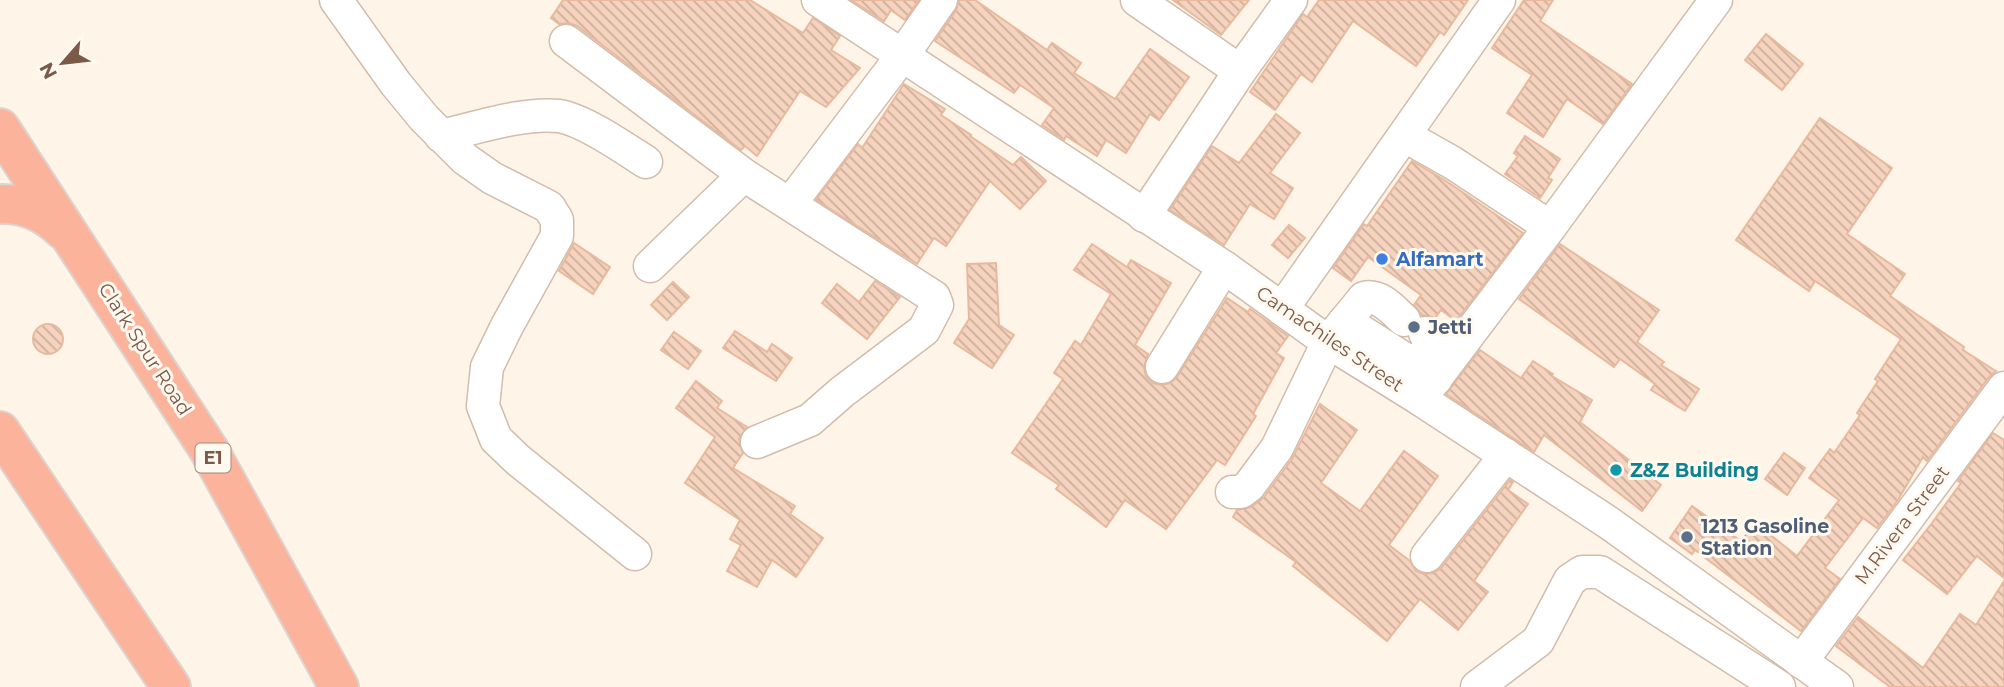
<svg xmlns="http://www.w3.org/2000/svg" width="2004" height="687" viewBox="0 0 2004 687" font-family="Montserrat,sans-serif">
  <defs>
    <pattern id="building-back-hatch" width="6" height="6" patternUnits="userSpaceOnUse" patternTransform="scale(1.75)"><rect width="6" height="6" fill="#f5d3be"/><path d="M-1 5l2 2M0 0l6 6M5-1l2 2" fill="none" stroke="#cbae9c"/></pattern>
  </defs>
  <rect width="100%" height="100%" fill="#fef5e8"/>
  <g fill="url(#building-back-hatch)" stroke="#e9b99d" stroke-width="2">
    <path d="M563,0H750L803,33L813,18L840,36L831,50L860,68L826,107L800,91L757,156L745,146L741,150L577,26L569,23L559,24L551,18Z"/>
    <path d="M851,0H919L905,20L891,10L884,21Z"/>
    <path d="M959,0H975L1047,50L1052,43L1081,63L1074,73L1115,99L1150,49L1189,77L1159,120L1150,114L1126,153L1106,140L1097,156L1066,136L1064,140L1042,125L1054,108L1020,85L1014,93L935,41L956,10Z"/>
    <path d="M1173,0H1249L1221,35Z"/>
    <path d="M1319,0H1468L1444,35L1440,32L1416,66L1353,21L1312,82L1301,74L1275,110L1250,92L1303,14L1307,17Z"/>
    <path d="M1524,0H1553L1540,21L1632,84L1603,124L1567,99L1543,137L1507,113L1532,75L1492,48Z"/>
    <path d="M1766,34L1803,64L1782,90L1745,60Z"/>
    <path d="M904,84L945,109L941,115L971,135L970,136L1013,165L1021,157L1046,181L1020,209L990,181L946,246L934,238L917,264L816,200L858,144L862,148Z"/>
    <path d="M1276,114L1300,133L1270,173L1293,188L1274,219L1250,204L1224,245L1170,210L1212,146L1239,163Z"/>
    <path d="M1820,118L1892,168L1847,234L1905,274L1890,296L1964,347L1963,350L1996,371L1989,377L1927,461L1923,457L1898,500L1877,528L1863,518L1825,568L1840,579L1801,631L1695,550L1692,554L1670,538L1692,506L1741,541L1755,523L1797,556L1839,500L1809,478L1830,449L1834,453L1860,415L1857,413L1878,381L1875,379L1901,339L1815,281L1809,291L1736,240Z"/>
    <path d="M1525,136L1560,159L1548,178L1552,180L1540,198L1505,174L1518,156L1514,153Z"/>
    <path d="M1412,161L1443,179L1523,233L1456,321L1441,310L1435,318L1422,315L1414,305L1421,295L1368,257L1351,281L1333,268L1364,224L1367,226Z"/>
    <path d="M1289,225L1305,238L1288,258L1272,245Z"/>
    <path d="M574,243L610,267L593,294L559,271Z"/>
    <path d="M1092,244L1127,267L1131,260L1171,283L1135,345L1148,354L1144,367L1146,376L1153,383L1161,385L1170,383L1177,377L1227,298L1248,312L1250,309L1288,336L1276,353L1284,358L1253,414L1256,416L1225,465L1217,460L1166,529L1125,500L1106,527L1056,489L1059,485L1012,453L1063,379L1054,373L1075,341L1081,345L1111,294L1074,270Z"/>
    <path d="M1560,244L1659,310L1637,342L1664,362L1661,365L1699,389L1685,411L1651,390L1655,384L1620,359L1614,367L1519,299Z"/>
    <path d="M996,263L999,325L1014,335L992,368L954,343L969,319L967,264Z"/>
    <path d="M875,281L900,297L867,339L822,303L837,284L859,302Z"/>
    <path d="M673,282L689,297L667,320L651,305Z"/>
    <circle cx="48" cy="339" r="15"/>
    <path d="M735,331L767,352L772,344L792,358L776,381L723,348Z"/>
    <path d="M674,332L701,351L688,369L661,350Z"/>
    <path d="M1480,350L1521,378L1533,361L1553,374L1552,376L1592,400L1580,422L1661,485L1642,511L1544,435L1534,452L1446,394Z"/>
    <path d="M696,381L722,401L717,408L747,427L739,439L743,453L733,468L795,506L790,514L823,538L796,577L772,560L757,587L727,571L741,545L730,539L740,520L685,483L715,437L676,408Z"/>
    <path d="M1320,404L1357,430L1321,483L1360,511L1404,451L1438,476L1389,545L1410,561L1416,571L1424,574L1433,573L1441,568L1510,480L1513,482L1508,490L1528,504L1474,581L1488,592L1458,630L1420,599L1387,641L1293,566L1296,562L1233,517L1237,510L1251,507L1264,497L1292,459Z"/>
    <path d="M1993,433L2004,440V578L1977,556L1947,594L1903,560L1932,523L1961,483L1958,481Z"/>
    <path d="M1784,453L1805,468L1787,495L1765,479Z"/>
    <path d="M2004,581V687H1890L1836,646L1858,617L1923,668L1960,614L1976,625Z"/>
  </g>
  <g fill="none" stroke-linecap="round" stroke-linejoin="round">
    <g stroke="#d2bcac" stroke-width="35">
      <g id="minor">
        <path d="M336,0L396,84L424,118L465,159L492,178L549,207L557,220V236L507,326L487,367L483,406L496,439L518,460L635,554"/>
        <path d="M818,0L1224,267L1328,342L1420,399L1609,523L1837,687"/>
        <path d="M1137,0L1240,71"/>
        <path d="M566,41L744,175L934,297L937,305L924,330L842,392L810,420L757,442"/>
        <path d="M441,136C476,128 524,112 559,116C584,120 624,148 646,162"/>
        <path d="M1405,136L1453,163L1550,227"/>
        <path d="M790,204L902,56L941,0"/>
        <path d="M1144,216L1240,71L1291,0"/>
        <path d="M650,266L744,175"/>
        <path d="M1282,309L1499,0"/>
        <path d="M1345,321L1436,379"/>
        <path d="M1162,367L1224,267"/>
        <path d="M1402,381L1433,343L1432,338L1425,333"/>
        <path d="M1420,399L1550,227L1716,0"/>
        <path d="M1232,492H1241L1249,486L1277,448L1328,342L1364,298C1380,294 1393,310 1404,320"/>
        <path d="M1427,556L1506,455"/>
        <path d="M1801,662L2004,388"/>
        <path d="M1477,687L1538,641L1570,580L1582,572H1600L1779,687"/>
      </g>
    </g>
    <g stroke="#ddd4d0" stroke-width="42">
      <g id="highway">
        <path d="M0,128L209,450L339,687"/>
        <path d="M0,204C24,203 46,213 63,230"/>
        <path d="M0,431L171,687"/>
      </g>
    </g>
    <use href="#minor" stroke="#fff" stroke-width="32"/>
    <use href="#highway" stroke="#fbb39c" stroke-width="38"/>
  </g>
  <circle fill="#3f7fe0" stroke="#fff9f0" stroke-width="2.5" cx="1382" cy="259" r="7"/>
  <g fill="#5c6f8a" stroke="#fff9f0" stroke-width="2.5">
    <circle cx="1414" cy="327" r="7"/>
    <circle cx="1687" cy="537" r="7"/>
  </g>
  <circle fill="#0f9aa8" stroke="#fff9f0" stroke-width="2.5" cx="1616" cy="470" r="7"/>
  <g text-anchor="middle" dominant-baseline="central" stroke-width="6" stroke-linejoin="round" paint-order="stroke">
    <rect fill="#fff9f0" stroke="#a38a7c" stroke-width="2" x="195.5" y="443.5" width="35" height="29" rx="5"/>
    <g font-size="18" font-weight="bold" fill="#7b5a4a">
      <text x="213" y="458">E1</text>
    </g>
    <g font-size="19" font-weight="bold" fill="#366cbe" stroke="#fff9f0" text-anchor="start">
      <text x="1396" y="259">Alfamart</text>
    </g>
    <g font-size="19" font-weight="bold" fill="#4e5e75" stroke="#fff9f0" text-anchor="start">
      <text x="1428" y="327">Jetti</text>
      <text x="1701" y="526">1213 Gasoline<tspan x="1701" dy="22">Station</tspan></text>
    </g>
    <g font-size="19" fill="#7b5a4a" stroke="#fff9f0">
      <text transform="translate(1330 339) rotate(34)">Camachiles Street</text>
      <text transform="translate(145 349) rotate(57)">Clark Spur Road</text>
      <text transform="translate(1902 525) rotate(-53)">M.Rivera Street</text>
    </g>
    <g font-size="19" font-weight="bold" fill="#0d838f" stroke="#fff9f0" text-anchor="start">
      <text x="1630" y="470">Z&amp;Z Building</text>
    </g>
  </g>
  <g transform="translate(63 63) rotate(242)" stroke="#fff9f0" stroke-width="5" paint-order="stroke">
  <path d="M0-5L12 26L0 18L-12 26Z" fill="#7b5a4a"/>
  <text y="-10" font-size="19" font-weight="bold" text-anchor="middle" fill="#7b5a4a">N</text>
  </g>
</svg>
